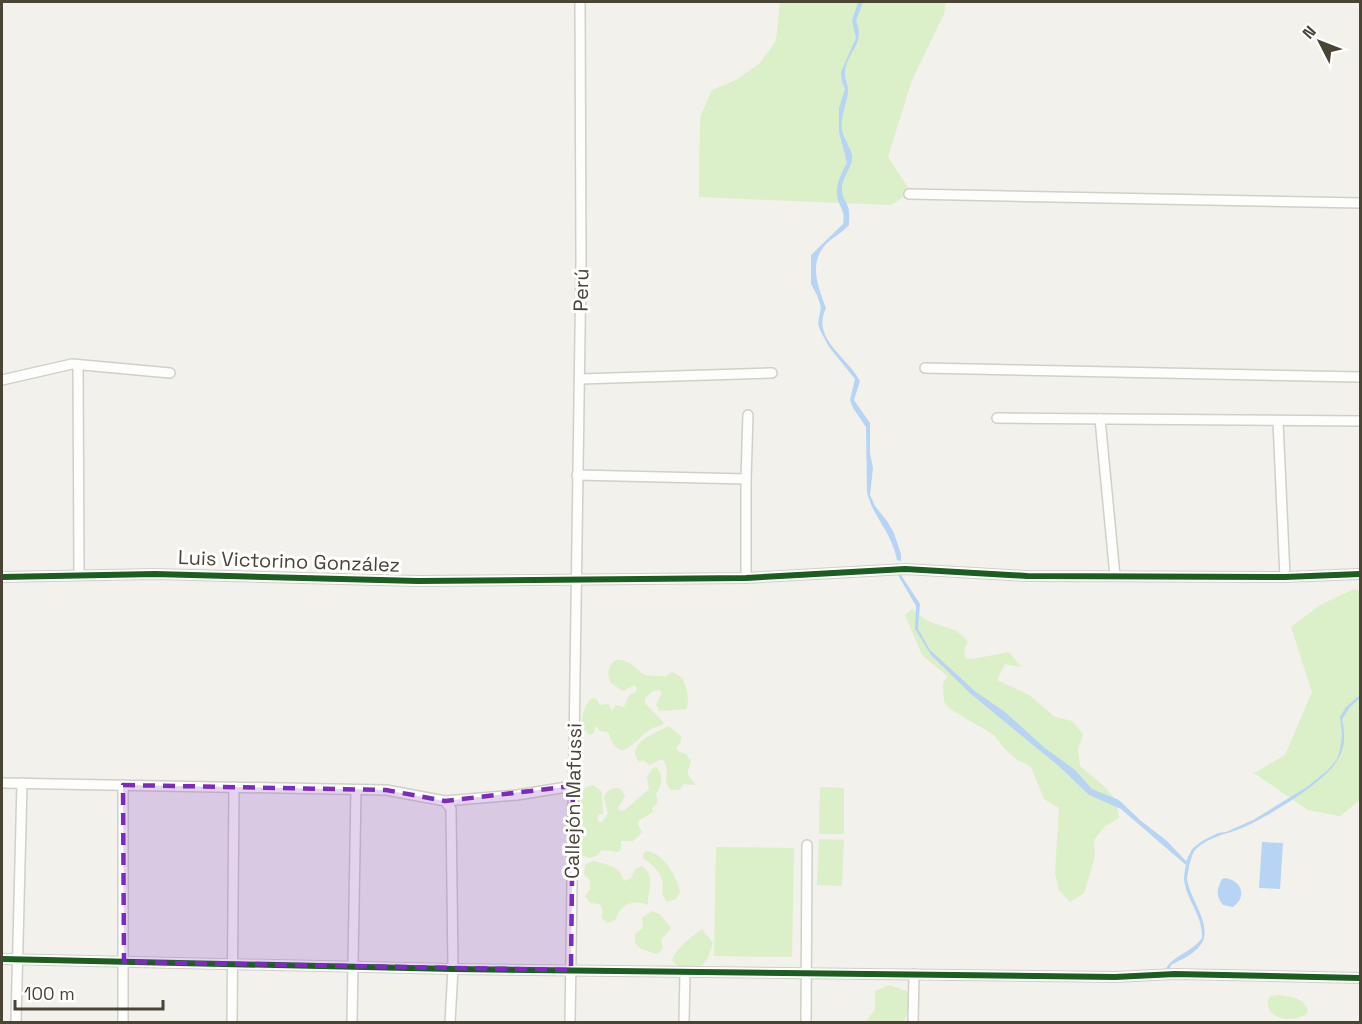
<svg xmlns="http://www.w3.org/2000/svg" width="1362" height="1024" viewBox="0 0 1362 1024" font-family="'Space Grotesk',sans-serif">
  <rect width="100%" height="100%" fill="#f2f1eb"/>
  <g fill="#dbefc8">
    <path d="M780,2H946L944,14L912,80L888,157L911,192L891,205L699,197L700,117L712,90L736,80L760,63L776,41Z"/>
    <path d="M1354,589L1360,591V800L1340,816L1308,810L1254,773L1285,755L1312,692L1291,627L1320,605Z"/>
    <path d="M912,609C918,614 925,620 933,623C949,629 956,627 968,642L964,649L965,658L973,659L1009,652L1021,667L1005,664L997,680L1029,695L1055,717L1072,721L1083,734L1078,749L1080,766L1105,787L1116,800L1119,818L1104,827L1094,840L1095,856L1084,893L1070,902L1059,890L1055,873L1059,808L1044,799L1031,767L1016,759L1004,748L994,735L950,709L944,702L943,684L947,676L922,655L905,615Z"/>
    <path d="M615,660C633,659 634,670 646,675C649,676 662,676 666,676L672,672C676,674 681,676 683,680C687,688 690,703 686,709L659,711L656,704L662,693L659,690L651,692L645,699V703L664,723C659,728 656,726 651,729C640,735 636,745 623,750C612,748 612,740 608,732L600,731L596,725L594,733L590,735C577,727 582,707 592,698L597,699L599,705L609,704L612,711L616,705L624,707C627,700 628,694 636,692L637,688L635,685L623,691L611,683C606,673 608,668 615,660Z"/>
    <path d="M669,726L681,736V741L676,748L678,751L686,754L691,761C685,777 688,773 696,785L684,784L679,790H671L666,783L667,769L664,761L661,759L650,765L643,760L639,762C624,744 656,732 669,726Z"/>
    <path d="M656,767C664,776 662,785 656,794L658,802L652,808L653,812L638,821V825L642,832L633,841H621V849L618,852L602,850L596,856L589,858L581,855L582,845L577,824L581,810L579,799L585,788L593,785L602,792L603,814H599L597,817L598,821L602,822L608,814L604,797C607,790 613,786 621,789L625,796L618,808L620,811L625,810L649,789L647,777L652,769Z"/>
    <path d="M820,787L844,788V834H819Z"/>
    <path d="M819,839L844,840L842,886L817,885Z"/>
    <path d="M716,847L794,848L792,957L714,956Z"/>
    <path d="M646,851C663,852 677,876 680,892L676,899L667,902L662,894C666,878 657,867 643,858V854Z"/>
    <path d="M592,861C606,864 620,866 624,881L631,878L635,869L642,866C657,878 647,890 648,905C634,899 620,904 616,919L608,923L601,918L603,910L599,904L590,903L585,896L590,889V880L584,874L585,865Z"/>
    <path d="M652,911L660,914L671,928L661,940L663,949L657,954L641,949L635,943V934L643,928L642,918Z"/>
    <path d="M702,929L713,943C711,947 710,953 708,957C701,973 682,973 672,960C678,946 690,938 702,929Z"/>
    <path d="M890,985L906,991L911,998L904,1022H866L875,1009V991Z"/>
    <path d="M1279,995C1291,997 1306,998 1308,1012C1297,1024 1265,1021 1268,1000L1271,996Z"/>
  </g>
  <g fill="#b7d4f4">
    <path d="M858,2H863L856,21C866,45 847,50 845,72C844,78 848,83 848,90C848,103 840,114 842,130C844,139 851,148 852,156C853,168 841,177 842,190C842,197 846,201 848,207C850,213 849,220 849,225C842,233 833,237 826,244C808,264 818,286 826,308C811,339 847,356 860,381L854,400L870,423V453L873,468L870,495L875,506L887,521L894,533L901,554V561L897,560C892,532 872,516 867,492L866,427L853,408L850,400L855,379L829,347L820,330L818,323L821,307L817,295L811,284V255L843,224C845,212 842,211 838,200C834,187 841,174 847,163L839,132V108L845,89L842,82L841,72L856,38L852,21Z"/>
    <path d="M898,575H901L920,604L918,629L930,650L976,692L1005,712L1045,748L1075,770L1092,789L1119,800L1140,820L1167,841L1186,861L1192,849L1202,841L1218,833L1226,832L1253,820L1307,787L1329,769L1337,759L1340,750L1342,735L1340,717L1346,707L1360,695V698L1350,707L1342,719C1345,733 1346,746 1338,759C1325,783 1267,817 1242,828C1227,834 1208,837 1196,849C1192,853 1191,860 1189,866C1189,870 1187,875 1187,879C1190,901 1217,929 1198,948C1191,956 1180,960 1171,965L1169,970L1165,971C1169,957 1193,952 1202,938C1203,915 1186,900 1184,879C1184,875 1185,869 1186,865L1121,809L1089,795L1061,768L971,694L931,655L915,629L916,606Z"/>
    <path d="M1262,842L1283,843L1280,889L1259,888Z"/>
    <path d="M1226,878C1242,881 1247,897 1233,907L1223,905C1215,895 1217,889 1222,879Z"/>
  </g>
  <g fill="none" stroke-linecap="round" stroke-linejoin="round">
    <g stroke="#d0cfc8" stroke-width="12">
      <g id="street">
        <path d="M909,194L1360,203"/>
        <path d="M78,365L79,575"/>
        <path d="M925,368L1360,377"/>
        <path d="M580,379L772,373"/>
        <path d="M2,380L72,364L170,373"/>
        <path d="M997,418L1360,421"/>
        <path d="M1100,419L1115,576"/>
        <path d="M1278,421L1285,577"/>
        <path d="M577,475L746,479V578"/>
        <path d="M746,479L748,415"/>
        <path d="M2,577L155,574L418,581L746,578L905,569L1027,576L1285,577L1360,574"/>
        <path d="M2,783L386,790L445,801L517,795L573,786"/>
        <path d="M123,785V1022"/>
        <path d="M445,801L451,809L453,969L450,1022"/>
        <path d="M2,959L453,969L1115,977L1175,974L1360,978"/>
        <path d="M16,1022L22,783"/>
        <path d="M232,1022L234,787"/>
        <path d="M352,1022L356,790"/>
        <path d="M570,1022L581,264L580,2"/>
        <path d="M684,1022L685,972"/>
        <path d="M806,1022L807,845"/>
        <path d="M913,1022L914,974"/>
      </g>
    </g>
    <use href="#street" stroke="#fdfdfc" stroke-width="9"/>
    <g stroke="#fff" stroke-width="10">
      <g id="cycleway">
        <path d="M2,577L155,574L418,581L746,578L905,569L1027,576L1285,577L1360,574"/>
        <path d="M2,959L453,969L1115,977L1175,974L1360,978"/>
      </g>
    </g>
    <use href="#cycleway" stroke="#1b5e20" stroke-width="6"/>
  </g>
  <path fill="#7b2cbf" fill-opacity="0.2" stroke="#7b2cbf" stroke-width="4.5" stroke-dasharray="12 8" stroke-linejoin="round" d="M123,785L386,790L445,801L573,786L571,970L124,962Z"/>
  <g text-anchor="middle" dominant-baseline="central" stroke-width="6" stroke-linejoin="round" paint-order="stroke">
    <g font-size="20" fill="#4a4435" stroke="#fff">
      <text transform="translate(581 290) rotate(-89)">Perú</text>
      <text transform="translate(289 561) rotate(2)">Luis Victorino González</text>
      <text transform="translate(573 801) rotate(-89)">Callejón Mafussi</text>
    </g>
  </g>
  <rect width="1362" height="1024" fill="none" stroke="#4a4435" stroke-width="6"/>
  <g transform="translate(1320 42) rotate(312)" stroke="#ffffff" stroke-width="4.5" paint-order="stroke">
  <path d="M0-4.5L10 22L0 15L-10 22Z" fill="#4a4435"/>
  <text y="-9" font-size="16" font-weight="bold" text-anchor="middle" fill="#4a4435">N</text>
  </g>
  <path d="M15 1000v9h148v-9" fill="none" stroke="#4a4435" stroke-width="3"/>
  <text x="24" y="1000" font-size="18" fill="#4a4435" stroke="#ffffff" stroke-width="4.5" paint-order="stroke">100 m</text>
</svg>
